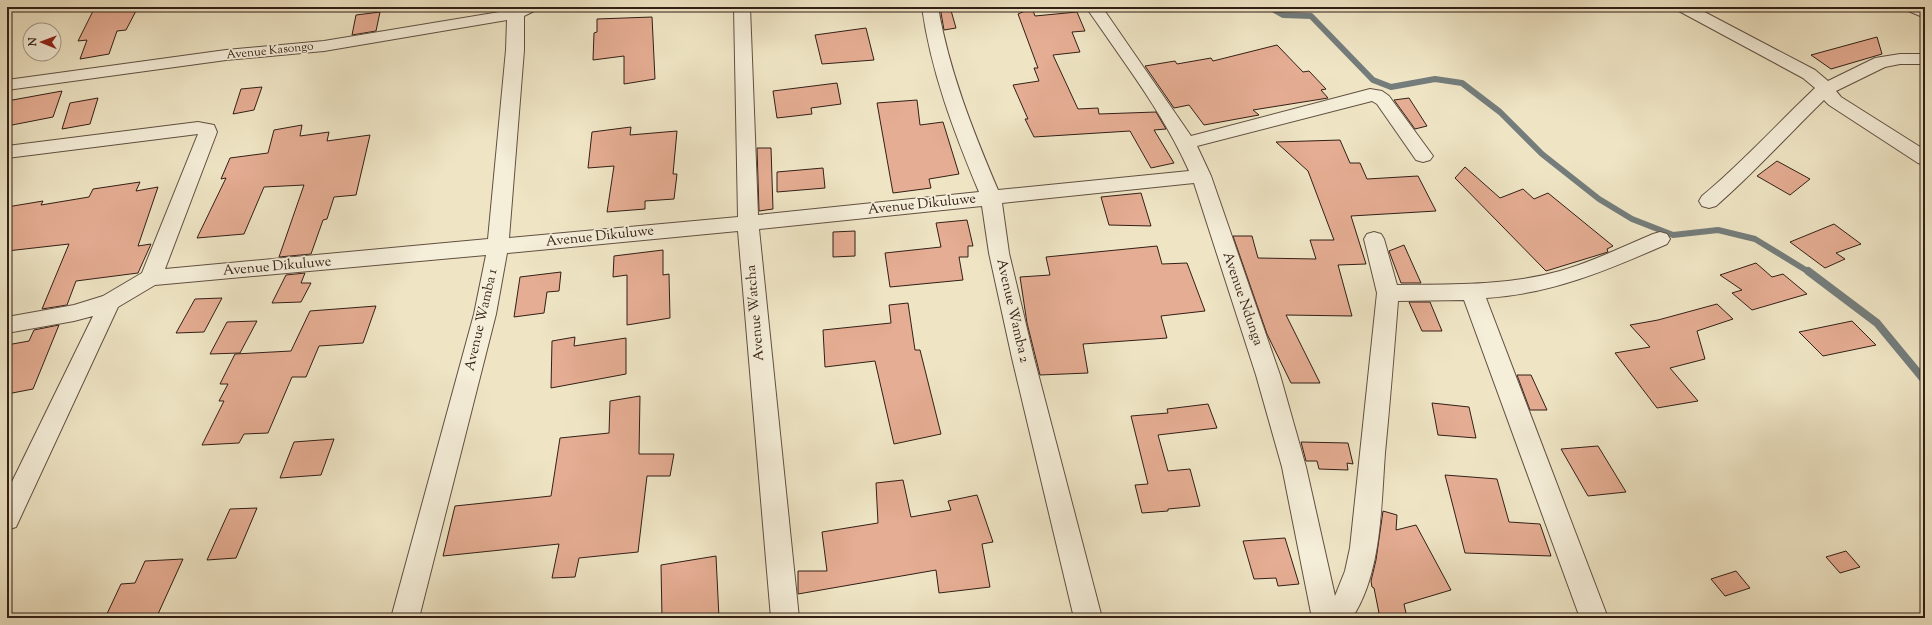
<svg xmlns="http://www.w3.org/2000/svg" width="1932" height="625" viewBox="0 0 1932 625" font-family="'Sorts Mill Goudy',serif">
  <rect width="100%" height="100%" fill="#efe5c5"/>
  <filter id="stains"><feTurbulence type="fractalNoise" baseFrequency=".005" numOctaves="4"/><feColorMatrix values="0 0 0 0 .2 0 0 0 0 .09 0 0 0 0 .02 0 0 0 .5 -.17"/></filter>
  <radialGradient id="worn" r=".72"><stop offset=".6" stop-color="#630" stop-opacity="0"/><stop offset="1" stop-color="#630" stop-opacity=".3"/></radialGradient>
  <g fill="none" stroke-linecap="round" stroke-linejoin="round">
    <path stroke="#747d7c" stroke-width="6" d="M1269,7L1283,15L1311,16L1373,80L1391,87L1435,79L1462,83L1500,112L1542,154L1599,199L1632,219L1673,235L1718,230L1755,239L1809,272"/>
    <path stroke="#747d7c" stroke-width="8" d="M1808,271L1877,323L1925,381"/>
  </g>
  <g fill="#e5ad93" stroke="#321f16">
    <path d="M108,7H138L126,30L117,31L109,54L80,59L87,40L78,41L94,9Z"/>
    <path d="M940,7H950L956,28L944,30Z"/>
    <path d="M1032,8L1035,16L1077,12L1085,31L1072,32L1080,52L1053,55L1078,109L1098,108L1099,114L1156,112L1166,129L1154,130L1174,163L1151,168L1130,131L1034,137L1025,119H1028L1013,85L1039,81L1034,68H1038L1018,14Z"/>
    <path d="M380,12L376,31L352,35L356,15Z"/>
    <path d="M652,17L655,79L624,84V56L593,60L594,33L597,32V19Z"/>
    <path d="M866,28L874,60L822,64L815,35Z"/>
    <path d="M1877,37L1882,54L1831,69L1811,55Z"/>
    <path d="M1277,45L1303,72L1309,71L1326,89L1321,90L1328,98L1253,110L1259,115L1204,125L1189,105L1174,108L1145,66L1175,61L1177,64L1211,58L1213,61Z"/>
    <path d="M837,83L841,104L811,108L812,114L777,118L773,91Z"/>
    <path d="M262,87L254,110L233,114L241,89Z"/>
    <path d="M62,91L53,117L7,126V101Z"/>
    <path d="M98,98L90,124L62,129L70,103Z"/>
    <path d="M1409,98L1427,126L1415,129L1394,100Z"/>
    <path d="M917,100L920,125L943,122L959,174L929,179L931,188L893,193L877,103Z"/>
    <path d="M302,125L300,136L329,132L327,141L370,135L356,195L334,197L327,219L323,220L311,254L279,257L304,185L264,187L244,234L197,238L226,178L221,179L230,158L268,153L274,130Z"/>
    <path d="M631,127L630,135L677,131L673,174H677L674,199L645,201V209L607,212L614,166L588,168L592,132Z"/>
    <path d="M1340,140L1350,163H1360L1367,179L1418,176L1436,211L1351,216L1366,264L1338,265L1352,316L1286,315L1320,383H1291L1267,334L1233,236H1252L1258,258L1316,259L1310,240H1334L1308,171L1276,142Z"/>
    <path d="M757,148H771L773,209L759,211Z"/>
    <path d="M1777,161L1810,179L1790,195L1757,176Z"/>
    <path d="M1465,167L1500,198L1523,189L1534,199L1548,193L1613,246L1607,249L1608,252L1546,271L1455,178Z"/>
    <path d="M823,168L825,188L777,192V172Z"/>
    <path d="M140,182L136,191L158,187L138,246L151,244L138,273L76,281L67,305L42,309L69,244L7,251V207L43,201L41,205L89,197L93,189Z"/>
    <path d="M1141,193L1151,226L1109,225L1101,197Z"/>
    <path d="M967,220L973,246H968V257H959L963,280L890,287L885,253L941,247L936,223Z"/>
    <path d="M1834,224L1861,244L1836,253L1845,259L1825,268L1790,242Z"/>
    <path d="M855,231V256L833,257V232Z"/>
    <path d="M1404,245L1421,283H1401L1389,251Z"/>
    <path d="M1157,246L1162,264L1187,263L1205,311L1161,316L1167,338L1083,344L1088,373L1040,375L1027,323L1020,277L1050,275L1046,257Z"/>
    <path d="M663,250V275L669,274L670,318L627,325V275L613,277L614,256Z"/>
    <path d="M1756,263L1772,277L1783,274L1807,294L1752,310L1732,293L1742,290L1720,275Z"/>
    <path d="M561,272L559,291L547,292L544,313L514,317L520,277Z"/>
    <path d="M305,273L301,283H311L301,302L272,303L286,275Z"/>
    <path d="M222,298L204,332L176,333L195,299Z"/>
    <path d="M1409,302H1430L1442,331H1422Z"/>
    <path d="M908,303L915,350H920L941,434L894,444L875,361L825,367L823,330L891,323L889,305Z"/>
    <path d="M1717,304L1733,319L1697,331L1705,359L1670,368L1698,401L1657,408L1615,353L1650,347L1630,325L1658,320Z"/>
    <path d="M376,306L363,343L319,346L306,377H292L268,433L244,434L239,443L202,445L224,401H219L228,384H220L235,354L291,351L310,311Z"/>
    <path d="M257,321L240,353L210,354L227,322Z"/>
    <path d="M1852,321L1876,345L1823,356L1799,332Z"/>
    <path d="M59,325L33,389L7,394V345L29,341L34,330Z"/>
    <path d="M575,337L574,346L626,338V374L551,388L552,341Z"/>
    <path d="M1517,375H1531L1547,410H1530Z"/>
    <path d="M640,396L639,454H674L670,476H647L638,552L579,558L575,577L552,578L559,544L443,556L455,506L551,496L560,438L609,433L610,401Z"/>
    <path d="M1432,403L1469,407L1476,438L1438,435Z"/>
    <path d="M1208,404L1217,428L1158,435L1168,471L1190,469L1200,506L1168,509V511L1142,513L1135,485L1148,484L1131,416L1168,413L1167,409Z"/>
    <path d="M334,439L321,475L280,478L294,442Z"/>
    <path d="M1301,442L1348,443L1353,464L1347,463L1348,470L1319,469L1317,461H1306Z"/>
    <path d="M1598,446L1626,492L1588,496L1561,449Z"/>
    <path d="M1445,475L1497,479L1509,522L1540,524L1551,556L1465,553Z"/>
    <path d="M903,480L911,517L951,510L948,501L977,495L993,542L982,544L990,587L939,593L936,570L798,594V571H827L822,532L878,523L876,483Z"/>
    <path d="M257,508L236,558L207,560L230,509Z"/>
    <path d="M1383,511L1397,515L1396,530L1416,525L1451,590L1404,604L1407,618H1380L1374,588L1372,587L1371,581L1376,560Z"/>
    <path d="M1285,538L1299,584L1278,586L1276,578L1254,579L1243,541Z"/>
    <path d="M1846,551L1860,567L1840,573L1826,557Z"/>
    <path d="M716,556L719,618H662L661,565Z"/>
    <path d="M183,559L158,614L105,618L121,584L135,583L145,561Z"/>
    <path d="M1736,571L1750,588L1725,596L1711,579Z"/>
  </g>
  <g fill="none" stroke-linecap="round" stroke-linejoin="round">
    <g stroke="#615042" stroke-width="2">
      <g id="minor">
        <path d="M517,7H538L536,10L524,16V50L509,238L738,217L734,7H750L758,215L979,192C954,132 931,72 922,7H938C949,71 973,131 998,190L1189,171C1163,112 1122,60 1086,7H1102L1191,136L1370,89L1382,91L1389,96L1433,156L1430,160L1423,162L1416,160L1377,104L1372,101L1197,146L1211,176L1280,375L1306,467L1335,596L1345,571L1350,548L1377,293L1364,239L1367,234L1374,232L1381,234L1384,239L1397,285C1451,284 1507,286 1560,271C1592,262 1622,247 1653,234L1660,232L1667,234L1670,239L1667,244C1608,270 1551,294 1486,298L1608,618H1580L1464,300L1398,301C1394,351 1390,402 1385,453C1381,505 1382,573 1352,618H1312L1282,467L1256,375L1194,183L1002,203L1009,253L1034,358L1102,618H1074L1012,358L989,253L982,206L759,229L799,618H771L738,231L507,253L496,314L419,618H391L474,314L486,255L155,285L118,307L16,527L7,530V492L93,316L74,321L7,333V317L74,305L103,296L142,273L198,134L7,158V146L198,122L214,125L217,132L165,269L488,239L506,50L507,20L324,51L226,60L7,90V80L226,50L324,41L512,10Z"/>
        <path d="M1675,7H1695L1815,70L1828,81L1875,58L1900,54H1925V64H1900L1885,67L1836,91L1841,97L1925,150V165L1918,163L1829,105L1824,100C1788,135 1754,173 1716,206L1709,208L1702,206L1699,201L1702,196C1742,163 1777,124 1815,88L1803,78L1677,10Z"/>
        <path d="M1904,7H1925V18L1906,10Z"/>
      </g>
    </g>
    <use href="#minor" fill="#f5eed9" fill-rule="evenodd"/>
  </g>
  <g text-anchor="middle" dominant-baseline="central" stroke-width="3.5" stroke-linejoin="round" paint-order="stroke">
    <g font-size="12" fill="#321f16" stroke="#f5eed9">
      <text transform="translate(270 51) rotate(-6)">Avenue Kasongo</text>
    </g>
    <g font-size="14" fill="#321f16" stroke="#f5eed9">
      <text transform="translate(922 205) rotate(-6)">Avenue Dikuluwe</text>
      <text transform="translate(600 237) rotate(-6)">Avenue Dikuluwe</text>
      <text transform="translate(277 267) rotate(-5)">Avenue Dikuluwe</text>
      <text transform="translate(1242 299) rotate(71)">Avenue Ndunga</text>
      <text transform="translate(1012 311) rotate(77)">Avenue Wamba 2</text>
      <text transform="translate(756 313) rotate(-95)">Avenue Watcha</text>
      <text transform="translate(482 320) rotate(-77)">Avenue Wamba 1</text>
    </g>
  </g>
  <rect width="1932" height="625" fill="none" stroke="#efe5c5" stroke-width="24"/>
  <rect x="8" y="8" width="1916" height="609" fill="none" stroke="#321f16" stroke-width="2"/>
  <rect x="12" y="12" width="1908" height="601" fill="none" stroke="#321f16"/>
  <g transform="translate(42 42) rotate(271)"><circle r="19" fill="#f5eed9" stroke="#a79b8b"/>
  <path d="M0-3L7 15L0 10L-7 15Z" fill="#8f2418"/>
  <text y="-6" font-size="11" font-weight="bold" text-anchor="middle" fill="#321f16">N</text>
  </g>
  <rect width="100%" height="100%" filter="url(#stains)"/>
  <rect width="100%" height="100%" fill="url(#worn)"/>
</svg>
